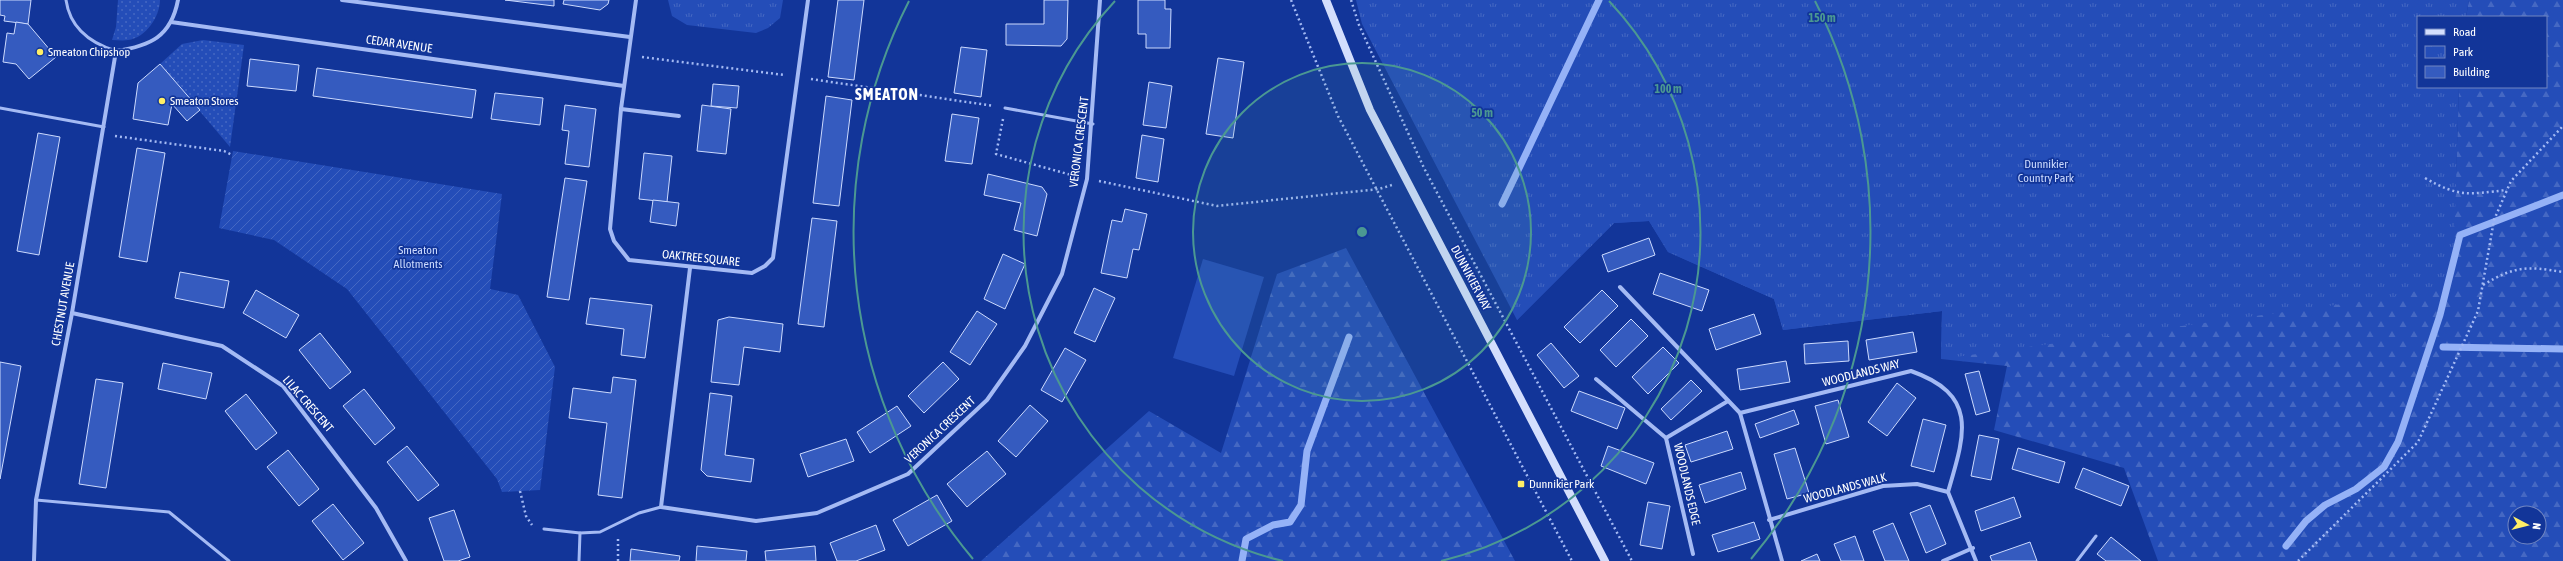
<svg xmlns="http://www.w3.org/2000/svg" width="2563" height="561" viewBox="0 0 2563 561" font-family="'Asap Condensed',sans-serif">
  <defs>
    <pattern id="grass-dots" width="8" height="8" patternUnits="userSpaceOnUse"><rect width="8" height="8" fill="#244db8"/><path d="M2 2h.1M6 6h.1" fill="none" stroke="#4568c3" stroke-width="1.8" stroke-linecap="round"/></pattern>
    <pattern id="forest-firs" width="22" height="20" patternUnits="userSpaceOnUse"><rect width="22" height="20" fill="#244db8"/><path d="M5 1l3.5 6h-7zM16 11l3.5 6h-7z" fill="#4568c3"/></pattern>
    <pattern id="park-tufts" width="24" height="20" patternUnits="userSpaceOnUse"><rect width="24" height="20" fill="#244db8"/><path d="M3 7l-1-3M5 7V3M7 7l1-3M15 17l-1-3M17 17v-4M19 17l1-3" fill="none" stroke="#4568c3"/></pattern>
    <pattern id="garden-furrows" width="10" height="10" patternUnits="userSpaceOnUse"><rect width="10" height="10" fill="#244db8"/><path d="M-1 1l2-2M0 10L10 0M9 11l2-2" fill="none" stroke="#4568c3"/></pattern>
  </defs>
  <rect width="100%" height="100%" fill="#123599"/>
  <g fill="url(#grass-dots)">
    <path d="M118,0H160C160,16 146,38 128,40C123,41 117,40 112,40L116,27Z"/>
    <path d="M203,40L244,45L230,147L160,64L182,44Z"/>
  </g>
  <g fill="url(#forest-firs)" fill-rule="evenodd">
    <path d="M2469,0H2563V561H2158L2124,468L1994,430L2007,366L1941,359L1942,311L1783,330L1774,299L1668,252L1649,221L1614,223L1517,320L1508,59L2455,201L2459,87H2546V17H2466ZM2515,513H2539V537H2515Z"/>
    <path d="M1346,248L1515,561H981L1149,411L1221,453L1277,274Z"/>
  </g>
  <g fill="url(#park-tufts)">
    <path d="M668,0H783L780,18L768,28L756,33L687,25L672,16Z"/>
    <path d="M1356,0H2469L2466,17H2418V87H2459L2453,281L2393,297L1941,359L1942,311L1783,330L1774,299L1668,252L1649,221L1614,223L1517,320L1362,24Z"/>
  </g>
  <path fill="url(#garden-furrows)" d="M233,151L502,194L490,289L518,295L555,367L540,490L502,492L497,479L347,289L274,240L219,228Z"/>
  <path fill="#244db8" d="M1203,259L1264,277L1234,376L1173,358Z"/>
  <g fill="none" stroke-linecap="round" stroke-linejoin="round">
    <g stroke="#95b2f7" stroke-width="7">
      <path d="M1502,204L1599,0"/>
      <path d="M2443,347L2563,349"/>
      <path d="M2286,546L2306,521L2325,505L2356,489L2384,467L2398,442L2440,315L2460,235L2563,195"/>
      <path d="M1242,561L1246,539L1273,525L1290,522L1301,505L1307,451L1349,337"/>
    </g>
  </g>
  <g fill="#355bbf" stroke="#ccdafe">
    <path d="M0,0H31L28,24L4,21L5,16L0,15Z"/>
    <path d="M505,0H554V6Z"/>
    <path d="M564,0H609L608,4L600,10L563,4Z"/>
    <path d="M838,0H864L854,80L828,77Z"/>
    <path d="M1044,0H1068L1067,39L1061,46L1006,45V24H1044Z"/>
    <path d="M1138,0H1165V9H1171L1170,48H1146V34H1138Z"/>
    <path d="M16,22L28,24L56,57L29,79L16,64L3,62L7,33L14,34Z"/>
    <path d="M961,47L987,50L981,97L954,93Z"/>
    <path d="M1218,58L1244,62L1233,138L1206,134Z"/>
    <path d="M250,59L299,65L296,91L247,86Z"/>
    <path d="M160,64L200,110L187,121L172,104L168,125L133,119L138,83Z"/>
    <path d="M317,68L476,90L472,118L313,96Z"/>
    <path d="M1149,82L1172,86L1166,128L1143,125Z"/>
    <path d="M713,84L739,86L737,108L711,106Z"/>
    <path d="M495,93L543,98L540,125L491,119Z"/>
    <path d="M826,96L852,100L839,206L813,203Z"/>
    <path d="M565,105L596,109L589,167L565,164L569,131L562,130Z"/>
    <path d="M702,105L731,109L726,154L697,151Z"/>
    <path d="M952,114L979,118L972,164L945,161Z"/>
    <path d="M38,133L60,137L39,255L17,251Z"/>
    <path d="M1142,135L1164,139L1158,182L1136,178Z"/>
    <path d="M137,148L165,153L147,262L119,257Z"/>
    <path d="M644,153L672,156L667,202L639,199Z"/>
    <path d="M988,174L1042,187L1047,194L1037,236L1014,230L1021,203L984,195Z"/>
    <path d="M565,178L587,181L569,300L547,297Z"/>
    <path d="M653,200L679,203L676,226L650,222Z"/>
    <path d="M1125,209L1147,214L1139,250L1133,249L1127,278L1101,273L1112,220L1122,222Z"/>
    <path d="M812,218L837,221L824,327L798,324Z"/>
    <path d="M1649,238L1655,255L1608,272L1602,255Z"/>
    <path d="M1003,254L1025,264L1005,309L984,299Z"/>
    <path d="M180,272L229,281L224,308L175,298Z"/>
    <path d="M1660,273L1709,290L1702,311L1653,294Z"/>
    <path d="M1094,288L1115,298L1095,342L1074,333Z"/>
    <path d="M256,290L299,315L286,338L243,313Z"/>
    <path d="M1602,290L1618,306L1580,343L1564,327Z"/>
    <path d="M590,298L652,305L645,358L621,355L624,329L586,324Z"/>
    <path d="M977,311L997,324L970,365L950,352Z"/>
    <path d="M1754,314L1761,334L1716,350L1709,329Z"/>
    <path d="M729,317L783,324L780,352L744,347L739,385L711,382L718,320Z"/>
    <path d="M1631,319L1648,336L1616,367L1600,350Z"/>
    <path d="M1913,332L1917,352L1869,360L1866,340Z"/>
    <path d="M320,333L351,372L330,389L299,350Z"/>
    <path d="M1848,341L1849,361L1805,364L1804,344Z"/>
    <path d="M1551,343L1579,376L1564,388L1537,355Z"/>
    <path d="M1663,347L1679,363L1648,394L1632,377Z"/>
    <path d="M1065,348L1086,360L1062,402L1041,390Z"/>
    <path d="M1786,361L1790,382L1740,390L1737,369Z"/>
    <path d="M0,362L21,366L0,479Z"/>
    <path d="M943,362L959,379L924,413L908,396Z"/>
    <path d="M163,363L212,373L206,399L158,389Z"/>
    <path d="M1979,371L1990,411L1976,415L1965,374Z"/>
    <path d="M613,377L636,380L622,498L598,495L607,423L569,418L573,388L611,393Z"/>
    <path d="M96,379L123,383L106,488L79,484Z"/>
    <path d="M1691,380L1702,391L1671,420L1661,409Z"/>
    <path d="M1897,383L1916,398L1887,436L1868,422Z"/>
    <path d="M364,389L395,428L375,445L343,406Z"/>
    <path d="M1579,391L1625,408L1617,429L1571,411Z"/>
    <path d="M710,393L732,396L725,455L754,459L751,482L707,476L701,470Z"/>
    <path d="M246,394L277,433L256,450L225,411Z"/>
    <path d="M1838,400L1849,437L1826,444L1815,406Z"/>
    <path d="M1030,405L1048,421L1016,457L998,441Z"/>
    <path d="M897,406L911,426L870,453L857,432Z"/>
    <path d="M1794,410L1799,424L1760,438L1755,424Z"/>
    <path d="M1923,419L1946,425L1934,472L1911,466Z"/>
    <path d="M1727,431L1733,449L1691,462L1685,445Z"/>
    <path d="M1979,435L1999,439L1991,480L1971,476Z"/>
    <path d="M846,439L854,461L808,477L800,454Z"/>
    <path d="M407,446L439,485L418,501L387,462Z"/>
    <path d="M1608,446L1654,463L1646,484L1601,466Z"/>
    <path d="M1795,448L1809,493L1787,499L1774,454Z"/>
    <path d="M2018,448L2065,462L2059,483L2012,469Z"/>
    <path d="M288,450L319,489L299,506L267,467Z"/>
    <path d="M987,451L1006,474L967,507L947,484Z"/>
    <path d="M2083,468L2129,486L2121,506L2075,488Z"/>
    <path d="M1741,472L1746,489L1705,503L1699,485Z"/>
    <path d="M937,495L952,521L908,546L893,520Z"/>
    <path d="M2014,497L2021,517L1981,531L1975,511Z"/>
    <path d="M1648,502L1670,506L1662,549L1640,545Z"/>
    <path d="M333,504L364,543L343,560L312,521Z"/>
    <path d="M1930,505L1946,544L1926,553L1910,513Z"/>
    <path d="M454,510L470,557L458,561H444L429,518Z"/>
    <path d="M1754,522L1760,539L1718,552L1712,535Z"/>
    <path d="M1893,523L1909,561H1885L1873,531Z"/>
    <path d="M876,525L885,550L856,561H837L830,543Z"/>
    <path d="M1855,536L1864,561H1841L1834,544Z"/>
    <path d="M2111,537L2141,561H2106L2097,554Z"/>
    <path d="M2030,542L2037,561H1992L1990,556Z"/>
    <path d="M697,546L747,551L746,561H696Z"/>
    <path d="M815,546L816,561H766L765,551Z"/>
    <path d="M631,549L680,556L679,561H630Z"/>
    <path d="M1817,554L1820,561H1801Z"/>
  </g>
  <g fill="none" stroke-linecap="round" stroke-linejoin="round">
    <g stroke="#a4baf4" stroke-width="2.5" stroke-dasharray="2 3" stroke-linecap="butt">
      <path d="M1291,0L1338,116L1572,561"/>
      <path d="M1351,0L1359,25L1424,168L1632,561"/>
      <path d="M642,57L784,75"/>
      <path d="M811,79L994,106"/>
      <path d="M1003,119L996,154L1075,176"/>
      <path d="M115,136L224,151L232,155"/>
      <path d="M2425,178C2460,198 2469,194 2507,190"/>
      <path d="M1099,181L1217,206L1379,189L1392,185"/>
      <path d="M2483,285C2515,266 2526,266 2563,272"/>
      <path d="M520,491L526,516L532,525"/>
      <path d="M618,561V538"/>
      <path d="M2298,561L2418,442L2478,311L2494,220L2511,181L2563,126"/>
    </g>
    <g stroke="#a4baf4" stroke-width="3">
      <path d="M66,0C70,28 90,43 116,51"/>
      <path d="M0,108L104,127"/>
      <path d="M1005,108L1093,124"/>
      <path d="M36,500L169,512L229,561"/>
      <path d="M544,529L580,533"/>
      <path d="M579,561L580,533L600,532L639,513L661,507"/>
      <path d="M2077,561L2096,536"/>
    </g>
    <g stroke="#a4baf4" stroke-width="4">
      <path d="M342,0L630,37"/>
      <path d="M636,0L621,109L610,229L614,241L629,260L752,273L765,266L773,258L808,0"/>
      <path d="M171,22L624,86"/>
      <path d="M621,109L679,116"/>
      <path d="M690,268L661,507L756,521L817,513L908,474L987,400L1025,346L1062,274L1087,179L1100,0"/>
      <path d="M1620,287L1740,413L1782,561"/>
      <path d="M72,313L222,346L283,386L376,508L406,561"/>
      <path d="M1596,379L1666,438L1693,554"/>
      <path d="M1740,413L1911,371C1979,395 1965,434 1948,492"/>
      <path d="M1666,438L1728,401"/>
      <path d="M1769,520L1883,486L1917,484L1948,492L1976,561"/>
      <path d="M34,561L36,500L72,313L116,51C150,46 171,37 178,0"/>
      <path d="M1943,561L1973,548"/>
    </g>
    <path stroke="#d3defd" stroke-width="8" d="M1326,0L1370,110L1605,561"/>
  </g>
  <circle cx="1362" cy="232" r="169" fill="#4b9892" fill-opacity=".12"/>
  <g fill="none" stroke="#4b9892" stroke-width="2">
    <circle cx="1362" cy="232" r="169"/>
    <path d="M1283 561A338 338 0 0 1 1115 1M1609 1A338 338 0 0 1 1441 561"/>
    <path d="M973 559A508 508 0 0 1 909 1M1815 1A508 508 0 0 1 1751 559"/>
  </g>
  <g fill="#fe6" stroke="#123599" stroke-width="1.5">
    <circle cx="40" cy="52" r="4"/>
    <circle cx="162" cy="101" r="4"/>
    <rect x="1517" y="480" width="8" height="8" rx="2"/>
  </g>
  <g text-anchor="middle" dominant-baseline="central" stroke-width="3.5" stroke-linejoin="round" paint-order="stroke">
    <g font-size="12" fill="#fff" stroke="#123599">
      <text transform="translate(399 44) rotate(8)">CEDAR AVENUE</text>
      <text transform="translate(1079 142) rotate(-83)">VERONICA CRESCENT</text>
      <text transform="translate(701 258) rotate(6)">OAKTREE SQUARE</text>
      <text transform="translate(1471 278) rotate(62)">DUNNIKIER WAY</text>
      <text transform="translate(63 304) rotate(-80)">CHESTNUT AVENUE</text>
      <text transform="translate(1861 373) rotate(-14)">WOODLANDS WAY</text>
      <text transform="translate(308 404) rotate(49)">LILAC CRESCENT</text>
      <text transform="translate(940 430) rotate(-43)">VERONICA CRESCENT</text>
      <text transform="translate(1687 484) rotate(77)">WOODLANDS EDGE</text>
      <text transform="translate(1845 488) rotate(-15)">WOODLANDS WALK</text>
    </g>
    <g font-size="12" fill="#fff" stroke="#123599" text-anchor="start">
      <text x="48" y="52">Smeaton Chipshop</text>
      <text x="170" y="101">Smeaton Stores</text>
      <text x="1529" y="484">Dunnikier Park</text>
    </g>
    <g font-size="12" fill="#ccdafe" stroke="#123599">
      <text x="2046" y="164">Dunnikier<tspan x="2046" dy="14">Country Park</tspan></text>
      <text x="418" y="250">Smeaton<tspan x="418" dy="14">Allotments</tspan></text>
    </g>
    <g font-size="16" font-weight="bold" letter-spacing="1" fill="#fff" stroke="#123599">
      <text x="887" y="94">SMEATON</text>
    </g>
  </g>
  <circle cx="1362" cy="232" r="6" fill="#4b9892" stroke="#123599" stroke-width="2"/>
  <g font-size="12" text-anchor="middle" font-weight="bold" fill="#4b9892" stroke="#123599" stroke-width="3.5" stroke-linejoin="round" paint-order="stroke">
    <text x="1822" y="22">150 m</text>
    <text x="1668" y="93">100 m</text>
    <text x="1482" y="117">50 m</text>
  </g>
  <rect x="2417" y="16" width="130" height="72" fill="#123599" stroke="#7186c2"/>
  <rect x="2425" y="29" width="20" height="6" fill="#d3defd" stroke="#7186c2"/>
  <text x="2453" y="36" font-size="12" fill="#ffffff">Road</text>
  <rect x="2425" y="46" width="20" height="12" fill="url(#park-tufts)" stroke="#7186c2"/>
  <text x="2453" y="56" font-size="12" fill="#ffffff">Park</text>
  <rect x="2425" y="66" width="20" height="12" fill="#355bbf" stroke="#7186c2"/>
  <text x="2453" y="76" font-size="12" fill="#ffffff">Building</text>
  <g transform="translate(2527 525) rotate(97)"><circle r="19" fill="#123599" stroke="#7186c2"/>
  <path d="M0-3L7 15L0 10L-7 15Z" fill="#ffee66"/>
  <text y="-6" font-size="11" font-weight="bold" text-anchor="middle" fill="#ffffff">N</text>
  </g>
</svg>
